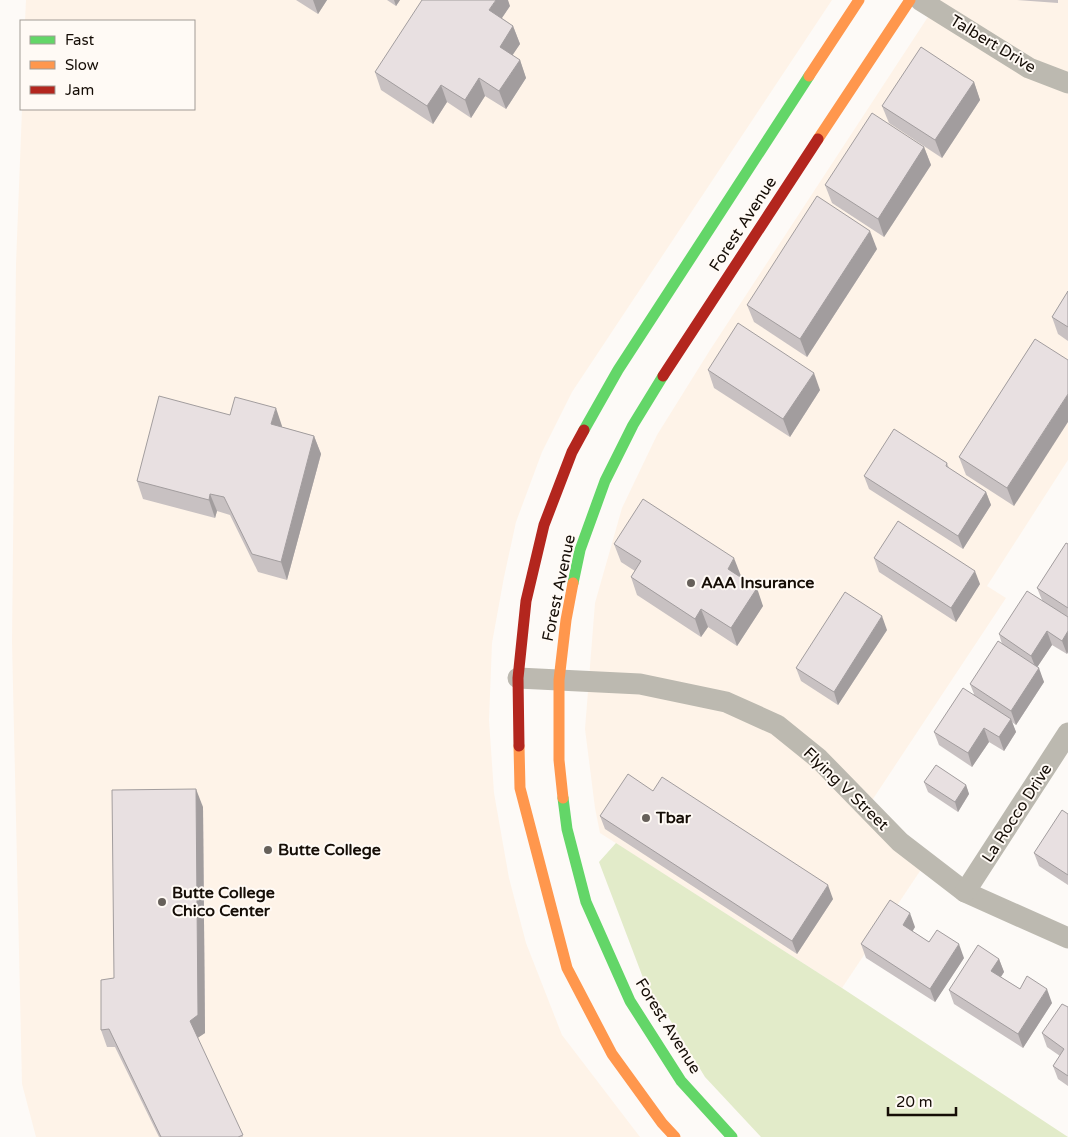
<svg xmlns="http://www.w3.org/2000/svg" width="1068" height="1137" viewBox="0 0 1068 1137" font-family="'Varela Round',sans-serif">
  <rect width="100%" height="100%" fill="#fdfaf7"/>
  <g fill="#fef3e8">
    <path d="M26,0H832L572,392L542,452L516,522L504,577L492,643L489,720L494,793L509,878L526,943L562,1035L640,1137H36L22,1084L12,642L16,264L22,109H194V21H25Z"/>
    <path d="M939,0H1068V460L987,586L1006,598L867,808L926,862L842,988L600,833L595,808L585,729L595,603L622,508L657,435L710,350Z"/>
  </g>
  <path fill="#e2ebc9" d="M616,843L842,988L1068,1137H761L705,1077L661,1005L653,1004L599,862Z"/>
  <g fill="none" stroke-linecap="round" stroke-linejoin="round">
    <g stroke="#bcb9b0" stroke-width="21">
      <path d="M920,0L1029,68L1068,83"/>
      <path d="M518,678L640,684L726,702L777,725L819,759L900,842L965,892L1068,938"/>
      <path d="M965,892L1068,733"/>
    </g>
    <g stroke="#63d668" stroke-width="11">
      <path d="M584,430L618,370L809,76"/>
      <path d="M573,583L580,550L605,481L633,425L663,376"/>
      <path d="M563,798L567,829L586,902L630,1001L681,1081L732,1137"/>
    </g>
    <g stroke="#ff974d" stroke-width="11">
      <path d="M809,76L859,0"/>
      <path d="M818,139L910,0"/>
      <path d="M519,746L520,788L567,968L612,1054L662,1123L675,1137"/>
      <path d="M563,798L559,760V680L566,620L573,583"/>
    </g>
    <g stroke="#b3261e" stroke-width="11">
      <path d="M663,376L818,139"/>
      <path d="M519,746L518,678L526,601L544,525L572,452L584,430"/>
    </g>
  </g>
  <g fill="#c8c1c2">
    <path d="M296,0H327L318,14Z"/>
    <path d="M387,0H400L396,6Z"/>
    <path d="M1017,0H1058V3Z"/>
    <path d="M510,6L502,18L513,26L520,44L512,55L520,60L526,78L506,109L485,96L471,118L447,102L433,124L381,90L375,72Z"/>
    <path d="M974,82L980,100L942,158L889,123L882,106Z"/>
    <path d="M924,147L931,165L884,237L832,203L825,185Z"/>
    <path d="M877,249L807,357L754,322L747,305Z"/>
    <path d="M1068,291V341L1058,334L1052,317Z"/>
    <path d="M1035,339L1014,506L966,475L959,457Z"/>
    <path d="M708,370L820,390L790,437L714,388Z"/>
    <path d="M230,415L282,426V427L314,436L321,454L287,580L258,572L230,515L217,511L215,518L143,499L137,481Z"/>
    <path d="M947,463L949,468L986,492L991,505L963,549L869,489L864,476Z"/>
    <path d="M614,544L741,576L740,577L763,606L737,646L708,627L701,637L637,595L631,577L635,571L621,562Z"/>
    <path d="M1068,544V652L1067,654L1052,645L1037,667L1044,682L1016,725L1012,722L1016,732L1004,751L989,742L972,767L939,745L934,732L974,694L970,684L1002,644L999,634L1042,600L1037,588Z"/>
    <path d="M874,558L980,584L956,622L879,572Z"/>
    <path d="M887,630L838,705L801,681L796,668Z"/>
    <path d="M924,782L966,785L969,794L958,812L928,792Z"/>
    <path d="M653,791L833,899L797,954L605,829L600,816Z"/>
    <path d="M203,807L205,1033L197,1038L243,1137H159L115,1047H107L101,1030L114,978Z"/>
    <path d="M1068,814V885L1039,866L1034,853Z"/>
    <path d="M915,927L912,931L929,942L964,958L935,1002L866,958L861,944Z"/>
    <path d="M999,959L1004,972L1001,977L1020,989L1052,1003L1023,1048L954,1004L949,990Z"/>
    <path d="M1068,1007V1086L1058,1079L1053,1066L1060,1056L1047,1047L1042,1033Z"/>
  </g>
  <g fill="#a29d9e">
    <path d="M313,0H327L318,14Z"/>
    <path d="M394,0H400L396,6Z"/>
    <path d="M496,0H508L510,6L495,28L489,10Z"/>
    <path d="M513,26L520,44L506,65L500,47Z"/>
    <path d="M520,60L526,78L506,109L499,91Z"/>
    <path d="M479,78L485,96L471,118L465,100Z"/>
    <path d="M974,82L980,100L942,158L935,140Z"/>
    <path d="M441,85L447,102L433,124L427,106Z"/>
    <path d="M924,147L931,165L884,237L878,219Z"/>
    <path d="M870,231L877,249L807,357L800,339Z"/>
    <path d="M814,373L820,390L790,437L783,419Z"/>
    <path d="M1068,394V422L1014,506L1007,488Z"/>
    <path d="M276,408L282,426L278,442L271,424Z"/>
    <path d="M314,436L321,454L287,580L281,562Z"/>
    <path d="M986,492L991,505L963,549L958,536Z"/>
    <path d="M210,494L217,511L215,518L209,500Z"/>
    <path d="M734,558L741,576L734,586L728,569Z"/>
    <path d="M975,571L980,584L956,622L951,608Z"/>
    <path d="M757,588L763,606L737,646L731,628Z"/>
    <path d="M701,609L708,627L701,637L695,619Z"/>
    <path d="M882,616L887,630L838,705L834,692Z"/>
    <path d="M1047,631L1052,645L1036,669L1031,656Z"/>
    <path d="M1068,631V652L1067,654L1062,641Z"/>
    <path d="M1039,668L1044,682L1016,725L1011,711Z"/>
    <path d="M1011,719L1016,732L1004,751L999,737Z"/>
    <path d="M984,728L989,742L972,767L968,753Z"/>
    <path d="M966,785L969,794L958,812L955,802Z"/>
    <path d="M196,789L203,807L205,1033L196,1039L190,1021Z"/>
    <path d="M828,885L833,899L797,954L792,941Z"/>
    <path d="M910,913L915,927L908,939L903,925Z"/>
    <path d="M959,944L964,958L935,1002L930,989Z"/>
    <path d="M999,959L1004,972L996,984L991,971Z"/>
    <path d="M1047,989L1052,1003L1023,1048L1018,1034Z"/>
  </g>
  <g fill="#e8e0e1" stroke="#a29d9e">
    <path d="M422,0H496L489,10L513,26L500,47L520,60L499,91L479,78L465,100L441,85L427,106L375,72Z"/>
    <path d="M921,47L974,82L935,140L882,106Z"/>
    <path d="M872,113L924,147L878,219L825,185Z"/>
    <path d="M817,196L870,231L800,339L747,305Z"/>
    <path d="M1068,291V327L1052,317Z"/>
    <path d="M738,323L814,373L783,419L708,370Z"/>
    <path d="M1035,339L1068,360V394L1007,488L959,457Z"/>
    <path d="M159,396L230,415L235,397L276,408L271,424L314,436L281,562L252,554L224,497L210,494L209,500L137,481Z"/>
    <path d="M894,429L947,463L946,466L986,492L958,536L864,476Z"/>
    <path d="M643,499L734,558L728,569L757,588L731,628L701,609L695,619L631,577L641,561L614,544Z"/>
    <path d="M898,521L975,571L951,608L874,558Z"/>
    <path d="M1066,543L1068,544V608L1037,588Z"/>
    <path d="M1027,591L1068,617V631L1062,641L1047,631L1031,656L999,634Z"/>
    <path d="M845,592L882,616L834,692L796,668Z"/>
    <path d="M998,641L1039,668L1011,711L970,684Z"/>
    <path d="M963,688L1011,719L999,737L984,728L968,753L934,732Z"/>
    <path d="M936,765L966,785L955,802L924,782Z"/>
    <path d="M628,774L653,791L662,777L828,885L792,941L600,816Z"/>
    <path d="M196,789L198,1015L190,1021L243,1135L238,1137H161L109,1029L101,1030V980L114,978L112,790Z"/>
    <path d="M1062,810L1068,814V875L1034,853Z"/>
    <path d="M890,900L910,913L903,925L929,942L937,930L959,944L930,989L861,944Z"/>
    <path d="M978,945L999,959L991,971L1020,989L1027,976L1047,989L1018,1034L949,990Z"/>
    <path d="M1062,1004L1068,1007V1076L1053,1066L1064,1049L1042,1033Z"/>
  </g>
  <g fill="#66605a" stroke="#fffaf5" stroke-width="2">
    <circle cx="691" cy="583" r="5"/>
    <circle cx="646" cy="818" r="5"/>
    <circle cx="268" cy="850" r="5"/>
    <circle cx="162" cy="902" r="5"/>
  </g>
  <g text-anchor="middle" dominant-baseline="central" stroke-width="4" stroke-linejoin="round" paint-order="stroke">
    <g font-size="16" fill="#150d06" stroke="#fffaf5">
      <text transform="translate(993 44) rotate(31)">Talbert Drive</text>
      <text transform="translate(743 224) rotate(-57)">Forest Avenue</text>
      <text transform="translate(559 588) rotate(-78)">Forest Avenue</text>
      <text transform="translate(846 789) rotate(44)">Flying V Street</text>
      <text transform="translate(1017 813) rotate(-57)">La Rocco Drive</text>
      <text transform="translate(668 1026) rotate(58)">Forest Avenue</text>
    </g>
    <g font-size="16" font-weight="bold" fill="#150d06" stroke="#fffaf5" text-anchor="start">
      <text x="701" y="583">AAA Insurance</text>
      <text x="656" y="818">Tbar</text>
      <text x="278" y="850">Butte College</text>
      <text x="172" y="893">Butte College<tspan x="172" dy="18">Chico Center</tspan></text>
    </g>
  </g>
  <rect x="20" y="20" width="175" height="90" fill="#fffaf5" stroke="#a19b95"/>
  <rect x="30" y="36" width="25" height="8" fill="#63d668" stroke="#a19b95"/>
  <text x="65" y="45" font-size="15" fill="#150d06">Fast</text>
  <rect x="30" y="61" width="25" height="8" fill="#ff974d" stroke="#a19b95"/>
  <text x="65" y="70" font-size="15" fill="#150d06">Slow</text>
  <rect x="30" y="86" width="25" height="8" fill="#b3261e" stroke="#a19b95"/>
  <text x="65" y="95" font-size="15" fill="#150d06">Jam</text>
  <path d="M888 1107v8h68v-8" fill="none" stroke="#150d06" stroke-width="2.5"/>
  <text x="896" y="1107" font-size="15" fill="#150d06" stroke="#fffaf5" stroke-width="4" paint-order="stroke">20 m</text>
</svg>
